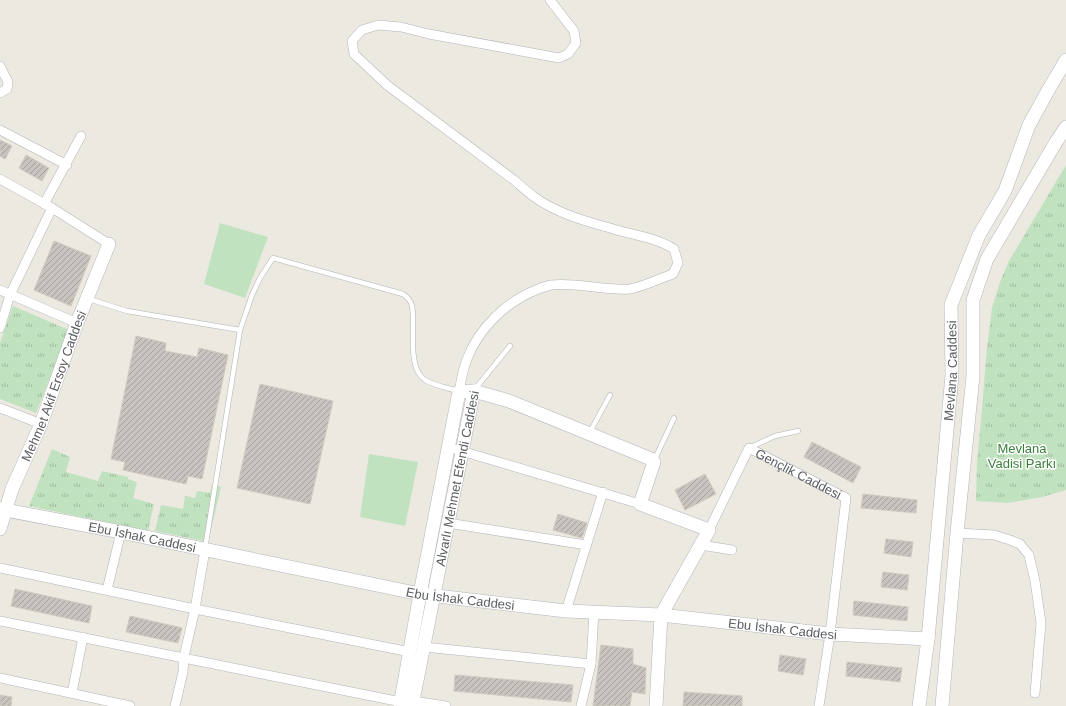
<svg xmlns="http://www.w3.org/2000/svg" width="1066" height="706" viewBox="0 0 1066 706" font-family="Arial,sans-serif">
  <defs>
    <pattern id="grass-tufts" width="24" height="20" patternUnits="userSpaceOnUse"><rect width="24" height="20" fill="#c1e2bf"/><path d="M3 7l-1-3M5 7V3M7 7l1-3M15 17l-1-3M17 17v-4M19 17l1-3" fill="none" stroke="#a0ba9f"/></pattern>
    <pattern id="building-hatch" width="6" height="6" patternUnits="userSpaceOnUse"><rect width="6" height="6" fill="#c7c3be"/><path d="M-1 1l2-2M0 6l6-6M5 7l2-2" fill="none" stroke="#a5a29e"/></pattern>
  </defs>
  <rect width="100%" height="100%" fill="#ece9e1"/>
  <g fill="url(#grass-tufts)">
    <path d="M1066,165V490L1042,497L1008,503L976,501L977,461L981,420L987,347L992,308L1000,282L1009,261Z"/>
    <path d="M13,306L69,330L36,413L0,399V343Z"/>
    <path d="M52,449L70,457L66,472L98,481L102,471L128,477V479L137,482L133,498L154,504L148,531L29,506Z"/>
    <path d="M212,485L221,487L208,542L155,531L161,505L183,509L185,496L195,498L197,491L210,493Z"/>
  </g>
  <g fill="#c1e2bf">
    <path d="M220,223L268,237L245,298L204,284Z"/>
    <path d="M369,454L418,462L405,526L360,517Z"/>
  </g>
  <g fill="url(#building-hatch)" stroke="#d0cac0">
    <path d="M0,140L12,146L5,159L0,156Z"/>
    <path d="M26,155L49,168L42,181L19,168Z"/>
    <path d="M54,241L91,256L71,306L34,290Z"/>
    <path d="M136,336L166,343L165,351L197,357L199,348L228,355L202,479L188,476L186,484L123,470L125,462L111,459Z"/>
    <path d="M260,384L333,401L310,504L237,488Z"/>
    <path d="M812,442L861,467L853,483L804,457Z"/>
    <path d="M705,474L716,494L685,510L675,490Z"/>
    <path d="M863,494L917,500L916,513L861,508Z"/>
    <path d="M558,514L587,523L582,538L553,530Z"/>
    <path d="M886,539L913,542L911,557L884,553Z"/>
    <path d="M883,572L909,575L907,590L881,587Z"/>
    <path d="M15,589L92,606L89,623L11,606Z"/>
    <path d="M854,601L908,607L907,621L853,615Z"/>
    <path d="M130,616L182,628L178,643L126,632Z"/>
    <path d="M601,645L633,649V664L646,668L645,694L632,692L630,706H593Z"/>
    <path d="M780,655L806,659L803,675L778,671Z"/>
    <path d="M847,662L902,668L900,682L846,676Z"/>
    <path d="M455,675L573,685L571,702L454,691Z"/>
    <path d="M684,692L742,696V706H683Z"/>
    <path d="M0,695L12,697L11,706H0Z"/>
  </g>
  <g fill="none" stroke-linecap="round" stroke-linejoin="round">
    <g stroke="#b2b4b8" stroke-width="5.5">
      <g id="lane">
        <path d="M89,299L127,311L240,330"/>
        <path d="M475,389L510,346"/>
        <path d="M590,432L610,395"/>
        <path d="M749,448L775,436L798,431"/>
        <path d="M654,461L674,418"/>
        <path d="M205,549L240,330L252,295L260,278L273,258L403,294C407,297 411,300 412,306C416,325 406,367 425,380C433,385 448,388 457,391"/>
      </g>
    </g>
    <g stroke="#b2b4b8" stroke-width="10">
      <g id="street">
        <path d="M0,66L8,82L7,89L0,93"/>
        <path d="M0,130L67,165"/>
        <path d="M0,179L52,208L109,244"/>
        <path d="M44,204L81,136"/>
        <path d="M0,290L77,323"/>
        <path d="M0,328L10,295L52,208"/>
        <path d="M459,392C461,381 463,369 467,359C479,328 506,302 536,290C541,288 546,286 551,285C577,282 603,291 630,289C643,287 660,278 673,274L678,263L674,249C655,237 631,235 610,228C584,221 554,212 533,196C526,191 520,185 514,180L387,85L354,54L352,41L362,30L378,25L401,27L429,34L559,58L568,54L576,43L574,31L550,0"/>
        <path d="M0,408L41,424"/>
        <path d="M448,447L640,504"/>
        <path d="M448,523L586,545"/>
        <path id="s1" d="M709,530L749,448L846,498L830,634L819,706"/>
        <path d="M957,533L994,535L1010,540L1020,544L1029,555L1035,581L1041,623L1035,693"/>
        <path d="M701,545L732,550"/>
        <path d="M0,568L195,609L410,652"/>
        <path d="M107,590L121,532"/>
        <path d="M566,611L603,492"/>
        <path d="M0,621L401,702L413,701L446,706"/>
        <path d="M424,647L591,664"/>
        <path d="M0,678L130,706"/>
        <path d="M72,693L83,637"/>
        <path d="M175,706L183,672L184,657L195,609L205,550"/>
        <path d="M581,706L591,664L594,612"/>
      </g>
    </g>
    <g stroke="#b3b6bb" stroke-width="14">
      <g id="secondary">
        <path id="s2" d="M0,509L121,532L420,594L566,611L661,615L830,634L928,639"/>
        <path id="s3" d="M0,529L12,489L41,424L77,323L109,244"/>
        <path d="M400,706L420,594L459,392L474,391L509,401L651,459L654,462L640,504L709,530L661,615L656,706"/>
        <path id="s4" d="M412,706L474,391"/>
        <path id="s5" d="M919,706L928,639L952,375L951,305L979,235L1005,191L1029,125L1050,87L1066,60"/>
        <path d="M942,706L957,533L973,376V300L987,259L1056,142L1066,127"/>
      </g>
    </g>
    <use href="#lane" stroke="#fff" stroke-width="4.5"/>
    <use href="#street" stroke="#fff" stroke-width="9"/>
    <use href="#secondary" stroke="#fff" stroke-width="13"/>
  </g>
  <g text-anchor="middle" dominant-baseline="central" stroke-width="3" stroke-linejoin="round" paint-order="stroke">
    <g font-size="13" fill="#5a5d61" stroke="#fff">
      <text stroke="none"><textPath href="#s5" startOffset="337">Mevlana Caddesi</textPath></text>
      <text stroke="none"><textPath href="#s3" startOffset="153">Mehmet Akif Ersoy Caddesi</textPath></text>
      <text stroke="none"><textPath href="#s1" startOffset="147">Gençlik Caddesi</textPath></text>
      <text stroke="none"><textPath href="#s4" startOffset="232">Alvarlı Mehmet Efendi Caddesi</textPath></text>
      <text stroke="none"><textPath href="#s2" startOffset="145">Ebu İshak Caddesi</textPath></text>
      <text stroke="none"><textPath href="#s2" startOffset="469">Ebu İshak Caddesi</textPath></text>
      <text stroke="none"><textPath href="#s2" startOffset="793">Ebu İshak Caddesi</textPath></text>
    </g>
    <g font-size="13" fill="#3a7f3b" stroke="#fff">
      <text x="1022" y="448">Mevlana<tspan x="1022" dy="15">Vadisi Parkı</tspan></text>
    </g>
  </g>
</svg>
